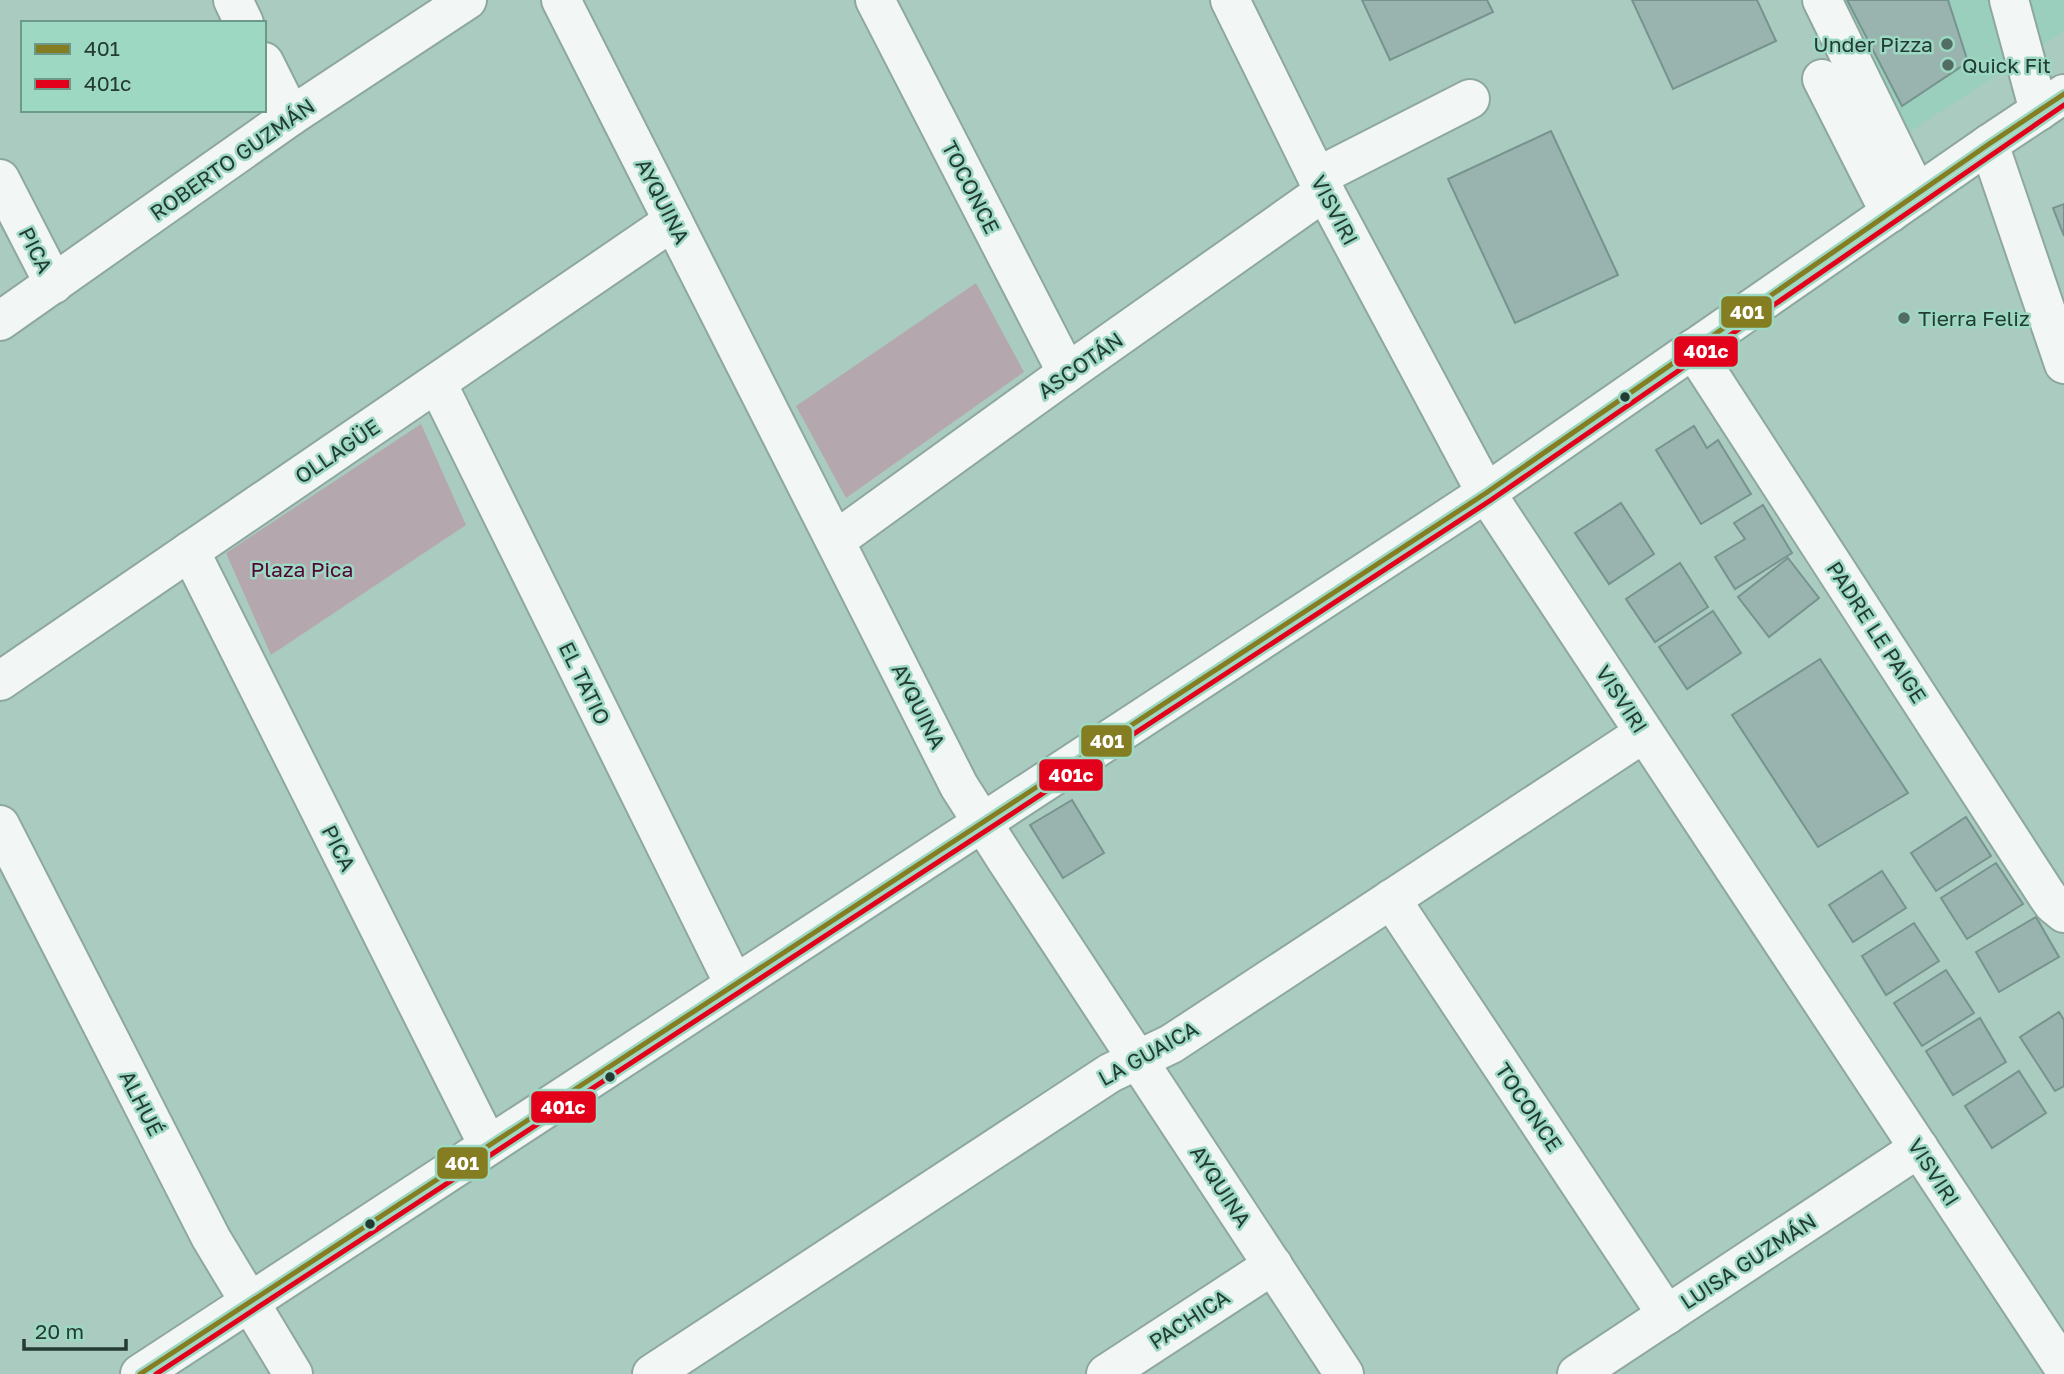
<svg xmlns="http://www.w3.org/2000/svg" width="2064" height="1374" viewBox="0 0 2064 1374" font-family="'Golos Text',sans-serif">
  <rect width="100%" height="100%" fill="#aacbbf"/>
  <path fill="#9bcfbd" d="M1803,0H2064V31L1879,152Z"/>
  <g fill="#b4a8ae">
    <path d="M976,283L1024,372L846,498L796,406Z"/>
    <path d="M421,424L466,525L271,655L226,553Z"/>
  </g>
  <g fill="#99b4ae" stroke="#77938e" stroke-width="2">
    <path d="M1362,0H1487L1493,12L1390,60Z"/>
    <path d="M1632,0H1757L1776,41L1673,89Z"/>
    <path d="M1847,0H1948L1968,62L1902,106Z"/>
    <path d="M1551,131L1618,275L1515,323L1448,179Z"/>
    <path d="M2064,204V236L2053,208Z"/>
    <path d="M1694,426L1707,448L1718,440L1751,494L1701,524L1656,450Z"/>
    <path d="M1621,503L1654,554L1609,584L1575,533Z"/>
    <path d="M1763,505L1792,553L1735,589L1715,557L1745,539L1734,523Z"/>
    <path d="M1788,558L1819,598L1769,637L1738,597Z"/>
    <path d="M1680,563L1708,607L1655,642L1626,599Z"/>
    <path d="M1713,611L1741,653L1687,689L1659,647Z"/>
    <path d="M1820,659L1908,793L1818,847L1732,715Z"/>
    <path d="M1072,800L1104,853L1063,878L1030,825Z"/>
    <path d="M1966,817L1991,856L1936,891L1911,853Z"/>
    <path d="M1996,863L2023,904L1967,939L1941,898Z"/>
    <path d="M1882,871L1906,908L1853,942L1829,905Z"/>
    <path d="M2036,917L2059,957L1999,992L1976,952Z"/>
    <path d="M1914,923L1939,961L1886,995L1862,956Z"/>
    <path d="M1946,970L1974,1013L1922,1046L1894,1003Z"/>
    <path d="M2059,1012L2064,1020V1086L2055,1091L2020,1037Z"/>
    <path d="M1980,1018L2006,1062L1953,1095L1926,1051Z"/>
    <path d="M2019,1071L2046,1113L1992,1148L1965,1106Z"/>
  </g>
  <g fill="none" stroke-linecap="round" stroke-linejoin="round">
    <g stroke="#8ea79f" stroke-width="42">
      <g id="minor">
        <path d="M233,0L244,23"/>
        <path d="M561,0L959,786L1007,861L1344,1374"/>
        <path d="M875,0L1067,373"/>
        <path d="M1230,0L1317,177L1486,493L2064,1368"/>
        <path d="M1822,0L1917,194"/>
        <path d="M2009,0L2039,111"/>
        <path d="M264,62L291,116"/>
        <path d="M1822,79L1890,213"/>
        <path d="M1989,144L2064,364"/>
        <path d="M1317,177L1470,99"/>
        <path d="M0,179L54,284"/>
        <path d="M0,321L291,116L467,0"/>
        <path d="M1693,349L2046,894L2053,904L2064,913"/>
        <path d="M437,383L734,984"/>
        <path d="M836,540L1067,373L1325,191"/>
        <path d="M190,551L488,1145"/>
        <path d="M0,681L673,221"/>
        <path d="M0,825L211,1238L293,1374"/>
        <path d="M1391,899L1667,1315"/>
        <path d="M652,1374L1110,1073L1171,1044L1644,733"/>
        <path d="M1106,1374L1273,1265"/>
        <path d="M1577,1374L1919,1148"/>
      </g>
    </g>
    <g stroke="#8ea79f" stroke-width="42">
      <path id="major" d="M140,1374L1486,493L1989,144L2064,94"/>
    </g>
    <use href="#minor" stroke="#f2f7f5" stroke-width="38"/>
    <use href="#major" stroke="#f2f7f5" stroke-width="38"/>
    <g stroke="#9dd8c3" stroke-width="10">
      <path id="bus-1" d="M140,1374L1486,493L1989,144L2064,94"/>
    </g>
    <g stroke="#9dd8c3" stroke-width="10">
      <path id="bus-2" d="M156,1374L1491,500L2064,105"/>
    </g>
    <use href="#bus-1" stroke="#857d22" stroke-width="5"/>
    <use href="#bus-2" stroke="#e2001a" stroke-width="5"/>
  </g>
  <g fill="#526d64" stroke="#9dd8c3" stroke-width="2.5">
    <circle cx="1947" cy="44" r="7"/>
    <circle cx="1948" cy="65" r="7"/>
    <circle cx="1904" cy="318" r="7"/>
  </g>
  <g fill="#233b33" stroke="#9dd8c3" stroke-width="2.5">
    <circle cx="1625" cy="397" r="6"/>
    <circle cx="610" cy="1077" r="6"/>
    <circle cx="370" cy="1224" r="6"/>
  </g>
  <g text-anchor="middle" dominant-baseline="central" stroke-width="5" stroke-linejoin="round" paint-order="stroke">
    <g font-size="21" fill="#233b33" stroke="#9dd8c3" text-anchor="start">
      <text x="1933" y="44" text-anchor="end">Under Pizza</text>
      <text x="1962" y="65">Quick Fit</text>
      <text x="1918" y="318">Tierra Feliz</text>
    </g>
    <g font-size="21" fill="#233b33" stroke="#9dd8c3">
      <text transform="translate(232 159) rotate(-35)">ROBERTO GUZMÁN</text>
      <text transform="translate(971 187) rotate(63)">TOCONCE</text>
      <text transform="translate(663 201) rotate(63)">AYQUINA</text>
      <text transform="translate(1335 210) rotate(62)">VISVIRI</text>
      <text transform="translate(36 250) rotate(63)">PICA</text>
      <text transform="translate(1080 365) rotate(-35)">ASCOTÁN</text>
      <text transform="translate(337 451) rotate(-34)">OLLAGÜE</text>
      <text transform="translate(1877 632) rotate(57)">PADRE LE PAIGE</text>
      <text transform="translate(585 683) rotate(64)">EL TATIO</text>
      <text transform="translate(1622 699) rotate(57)">VISVIRI</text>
      <text transform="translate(919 706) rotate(63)">AYQUINA</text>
      <text transform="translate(339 848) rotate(63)">PICA</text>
      <text transform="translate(1148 1053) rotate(-29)">LA GUAICA</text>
      <text transform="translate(142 1103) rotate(63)">ALHUÉ</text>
      <text transform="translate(1529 1107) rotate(56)">TOCONCE</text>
      <text transform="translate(1934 1172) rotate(57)">VISVIRI</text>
      <text transform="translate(1221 1186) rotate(57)">AYQUINA</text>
      <text transform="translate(1748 1261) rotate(-33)">LUISA GUZMÁN</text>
      <text transform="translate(1189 1319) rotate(-33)">PACHICA</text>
    </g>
    <g font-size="21" fill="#530434" stroke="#9dd8c3">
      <text x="302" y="569">Plaza Pica</text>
    </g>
  </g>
  <g stroke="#9dd8c3" stroke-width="2.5">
    <rect x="1720" y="295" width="53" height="34" rx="7" fill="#857d22"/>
    <rect x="1673" y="335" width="66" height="33" rx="7" fill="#e2001a"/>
    <rect x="1080" y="724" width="53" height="34" rx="7" fill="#857d22"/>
    <rect x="1038" y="758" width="66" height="34" rx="7" fill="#e2001a"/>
    <rect x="530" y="1090" width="67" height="34" rx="7" fill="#e2001a"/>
    <rect x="436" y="1146" width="53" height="34" rx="7" fill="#857d22"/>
  </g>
  <g font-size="19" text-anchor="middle" font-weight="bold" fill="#fff">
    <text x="1747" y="319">401</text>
    <text x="1706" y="358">401c</text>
    <text x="1107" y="748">401</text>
    <text x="1071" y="782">401c</text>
    <text x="563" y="1114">401c</text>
    <text x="462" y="1170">401</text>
  </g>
  <rect x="21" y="21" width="245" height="91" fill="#9dd8c3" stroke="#6c9989" stroke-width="2"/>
  <rect x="35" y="44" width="35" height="10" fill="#857d22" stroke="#6c9989" stroke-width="2"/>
  <text x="84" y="56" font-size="21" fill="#233b33">401</text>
  <rect x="35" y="79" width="35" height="10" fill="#e2001a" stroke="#6c9989" stroke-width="2"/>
  <text x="84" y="91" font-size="21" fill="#233b33">401c</text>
  <path d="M24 1339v10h102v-10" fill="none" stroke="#233b33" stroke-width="3.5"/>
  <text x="35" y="1339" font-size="21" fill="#233b33" stroke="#9dd8c3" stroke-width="5" paint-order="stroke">20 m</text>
</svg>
